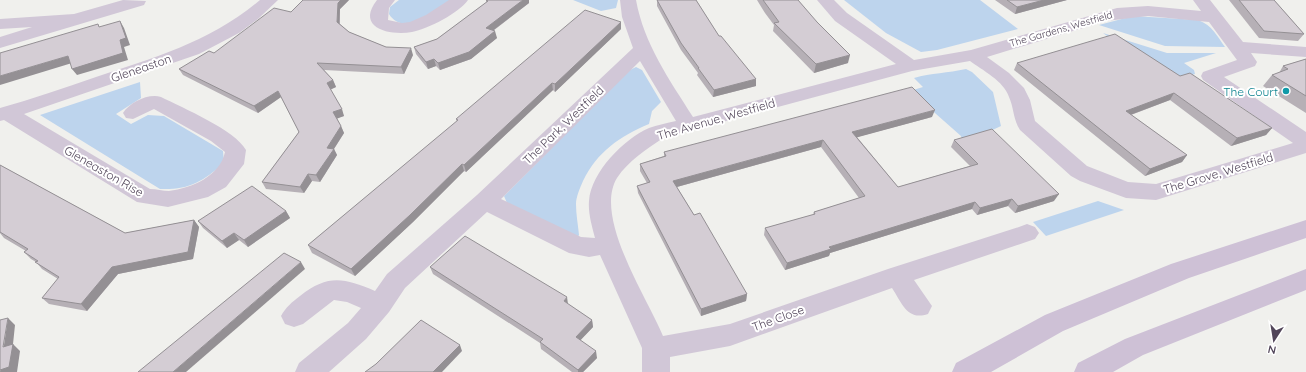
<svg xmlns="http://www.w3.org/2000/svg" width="1306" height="372" viewBox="0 0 1306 372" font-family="Quicksand,sans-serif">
  <rect width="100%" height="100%" fill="#f0f0ed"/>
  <g fill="#bdd4ed">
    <path d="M399,0H451C435,10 404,38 389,14L390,7Z"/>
    <path d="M573,0H618L616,8L601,11Z"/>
    <path d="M844,0H980L1018,29L937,50L921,52L886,33Z"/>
    <path d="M1133,16L1198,20C1212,25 1217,36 1225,47L1165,46L1099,25Z"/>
    <path d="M1103,33L1167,53H1216L1184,63L1194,70L1195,74L1170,81Z"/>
    <path d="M636,67L642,70L661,102L652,111L649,124C620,136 597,152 583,181C580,188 576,197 576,204C576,214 578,225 579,235L576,240L507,203L504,196L628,71Z"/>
    <path d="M966,69L972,72L993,92L1001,126L963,144L961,136L910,91L923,87L914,78C931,73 948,73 966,69Z"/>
    <path d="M140,82L141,98L116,114L131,124L148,115L164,116L223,151L224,163C202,182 189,190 160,189L40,115Z"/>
    <path d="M1098,201L1124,210L1046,236L1033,222Z"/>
  </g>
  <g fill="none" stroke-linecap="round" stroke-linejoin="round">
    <g fill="#d1c7d7" fill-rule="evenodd">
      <path d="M123,0L146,1L144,5L0,48V37L32,27L0,29V19L74,14Z"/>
      <path d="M260,0H278L258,19L239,33L199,54L24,114L150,189C156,189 163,191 169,191C192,188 220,176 225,152L211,141L154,109L133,119L126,118L123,113C130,102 149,93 161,97C183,108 235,130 246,150L244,164L226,187L208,197L168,207L137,202L4,120L0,121V108C32,99 64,88 96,77C154,58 212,41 260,0Z"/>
      <path d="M377,0H395L389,8L388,20L402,23L410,22L426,15L449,0H468C459,13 428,29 412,32C390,36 355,28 377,0Z"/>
      <path d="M620,0H636C644,44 669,79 693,117L896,64L835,21L817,0H834L847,13L914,60L971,50L1117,8L1148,6L1201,11L1193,0H1210L1243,42L1306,47V57L1251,53L1257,62L1255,66L1224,77L1306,132V153L1156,200L1126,198L1080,181L1071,176L1020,130C1013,119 1014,108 1009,97C1004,81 982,70 970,61L912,71L663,138C647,149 628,161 617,178C593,217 648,299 663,336L730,324L888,269L1019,227L1027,224L1035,227L1039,233L1035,239L914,280L932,306L928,314C907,321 902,303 892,288L730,346L670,357V372H642V348L600,255L589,257L569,253L487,212L405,288L389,312L366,339L329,372H295L299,363L348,323L361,308L347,302L334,300L303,324L294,327L285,324L281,316C286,307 292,302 300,296C328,274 344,278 375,291L387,274L477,195L633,48L622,17ZM1148,16L1209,22L1237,60L1203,72L1201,76L1203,80L1293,143L1156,184L1128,182L1087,166L1035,121L1030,100L1024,88L1009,73L987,57L1106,21ZM640,61L676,121C667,123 657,125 649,128C624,139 591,172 589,201C588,213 592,226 595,238L581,237L501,199Z"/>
    </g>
    <g fill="#cec1d6" fill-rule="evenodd">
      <path d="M1306,220V238L1189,278L1063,331L991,372H952L956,363L1045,315L1171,264Z"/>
      <path d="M1306,269V290L1143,355L1113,372H1074L1078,363L1125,339Z"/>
    </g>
  </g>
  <g fill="#b6b0b6">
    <path d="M303,0H349L340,9V24L349,32L386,47L413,55L404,74L324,70L333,80L336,87L330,90L344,116L337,118L344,133L334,149L337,155L320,182L312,181L304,193L266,189L262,182L299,132L281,97L258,113L183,75L179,69L214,53L291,12Z"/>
    <path d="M486,0L529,3L493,31L497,38L471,59L440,70L436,66L428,69L416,54L414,47L437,39L486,3Z"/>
    <path d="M657,0H696L719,36L756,86L713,97L697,75L698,73L681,50L657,6Z"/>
    <path d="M757,0H798L848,63L814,73L773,31L774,25L765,13Z"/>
    <path d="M995,0H1067L1015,14Z"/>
    <path d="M1229,0H1274L1304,34L1298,41L1259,38Z"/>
    <path d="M621,22V29L555,92L553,90L466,172L464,171L413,222L355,276L312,253L308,245L457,122L456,119Z"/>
    <path d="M1306,59V113L1263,86L1272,75L1279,73L1283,66Z"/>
    <path d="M1017,63L1180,76L1272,128L1266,135L1231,146L1170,100L1131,115L1187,155L1182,162L1145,176L1014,70Z"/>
    <path d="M932,117L857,137L898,187L970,166L951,147L954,140L1054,201L1015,213L1008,206L977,215L972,209L830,253L829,256L785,270L764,235L765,228L813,215L814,212L859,198L821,147L677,187L694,215L747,294L746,301L701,316L638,193L637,186L647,183L640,171V164L664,156V152Z"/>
    <path d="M0,165L125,233L194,220L199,227L193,259L118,274L87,311L49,304L42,298L58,279L42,269L36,262L31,259L24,252L26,251L4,238L0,233Z"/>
    <path d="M286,211L290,218L248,247L239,240L227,248L203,228L198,221Z"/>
    <path d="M430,267L568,304L592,320L593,327L580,340L597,358L583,372H572L541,349L540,343L433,274Z"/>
  </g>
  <g fill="#949094">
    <path d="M341,0H349L340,9L339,29L337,22L338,3Z"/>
    <path d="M523,0H529V3L487,35L486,28Z"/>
    <path d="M1044,0H1067L1015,14L1017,7Z"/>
    <path d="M120,21L124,28L130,45L124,47L128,60L77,75L72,69L120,40Z"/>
    <path d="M621,22V29L555,92V84Z"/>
    <path d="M495,31L497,38L471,59L440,70L438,63Z"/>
    <path d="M411,48L413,55L404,74L401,67Z"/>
    <path d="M850,55L848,63L814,73L816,64Z"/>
    <path d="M68,56L72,63L0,85V76Z"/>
    <path d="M434,59L436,66L428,69L426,62Z"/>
    <path d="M756,79V86L713,97L714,90Z"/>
    <path d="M333,80L336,87L329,90L327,83Z"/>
    <path d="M552,83L553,90L466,172L464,165Z"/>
    <path d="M278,91L281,97L258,113L254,106Z"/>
    <path d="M1174,93L1170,100L1122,118L1126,111Z"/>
    <path d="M342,109L344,116L336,119L333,112Z"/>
    <path d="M935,110L932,117L851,139L852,132Z"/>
    <path d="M341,126L344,133L330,155L327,148Z"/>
    <path d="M1272,128L1266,135L1231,146L1237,138Z"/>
    <path d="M823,140L821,147L673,188V181Z"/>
    <path d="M334,149L337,155L320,182L316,175Z"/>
    <path d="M1187,155L1182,162L1145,176L1150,169Z"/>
    <path d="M462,164L464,171L413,222L355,276L351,269Z"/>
    <path d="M308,174L312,181L304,193L300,187Z"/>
    <path d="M1059,194L1054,201L1015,213L1018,206Z"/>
    <path d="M1012,199L1008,206L977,215L980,208Z"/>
    <path d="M975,202L972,209L830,253L829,256L785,270L787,263L829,247Z"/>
    <path d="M286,211L290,218L248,247L244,240Z"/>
    <path d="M194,220L199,227L193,259L118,274L87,311L81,304L112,267Z"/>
    <path d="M234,233L239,240L227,248L222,241Z"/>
    <path d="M301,262L305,269L186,372H173Z"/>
    <path d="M747,294L746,301L701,316V309Z"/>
    <path d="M567,297L568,304L564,301Z"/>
    <path d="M8,318L15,325L13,344L20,351L17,372H0Z"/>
    <path d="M592,320L593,327L577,344L576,337Z"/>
    <path d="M460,345L462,351L442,372H433Z"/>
    <path d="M596,351L597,358L583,372H578V370Z"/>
  </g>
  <g fill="#d4cdd4" stroke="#949094">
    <path d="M303,0H341L338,3L337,22L349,32L386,47L411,48L401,67L317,63L333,80L327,83L342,109L333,112L341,126L327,148L334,149L316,175L308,174L300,187L262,182L299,132L278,91L254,106L179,69L209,51L214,53L274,8L291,12Z"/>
    <path d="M486,0H523L486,28L495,31L469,52L438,63L434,59L426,62L414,47L437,39L488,1Z"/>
    <path d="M657,0H696L719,36H721L756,79L714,90L698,68H699L681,43Z"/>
    <path d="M763,0H798L817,22L850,55L816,64L774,23L779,22Z"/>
    <path d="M1007,0H1044L1017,7Z"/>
    <path d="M1239,0H1274L1304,34L1264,31Z"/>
    <path d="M585,10L621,22L555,84L552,83L464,165L462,164L410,215L351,269L308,245L458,120L456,119Z"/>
    <path d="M120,21L126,38L120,40L123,53L72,69L68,56L0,76V53L98,24L99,27Z"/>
    <path d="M1115,34L1180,76L1190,73L1272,128L1237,138L1174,93L1126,111L1187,155L1150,169L1017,63Z"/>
    <path d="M1306,59V96L1272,75L1288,69L1283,66Z"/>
    <path d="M912,87L935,110L852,132L898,187L978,164L954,140L992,129L1059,194L1018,206L1012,199L980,208L975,202L829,247L831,249L787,263L765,228L815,214L814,212L865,196L823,140L673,181L694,215L700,213L747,294L701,309L637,186L650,182L640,164L666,156L664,152Z"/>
    <path d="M0,165L125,233L194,220L188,252L112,267L81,304L42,298L59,277L35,262L38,261L24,252L28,249L0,232Z"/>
    <path d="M252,186L286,211L244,240L234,233L222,241L198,221Z"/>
    <path d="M465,236L567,297L564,301L592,320L576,337L596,351L578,370L540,342L543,339L430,267Z"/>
    <path d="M284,253L301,262L173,372H138Z"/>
    <path d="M8,318L3,347L13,344L9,367L0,370V320Z"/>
    <path d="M421,320L460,345L433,372H365L376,364Z"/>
  </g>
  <circle fill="#0f9aa8" stroke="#fff" stroke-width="1.5" cx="1286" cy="91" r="4"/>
  <g text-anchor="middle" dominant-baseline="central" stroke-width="4" stroke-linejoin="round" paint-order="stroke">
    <g font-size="10" fill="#52465a" stroke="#fff">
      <text transform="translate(1061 29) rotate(-16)">The Gardens, Westfield</text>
    </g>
    <g font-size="12" fill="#52465a" stroke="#fff">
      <text transform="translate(141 68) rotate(-19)">Gleneaston</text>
      <text transform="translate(716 119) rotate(-16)">The Avenue, Westfield</text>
      <text transform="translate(563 125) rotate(-44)">The Park, Westfield</text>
      <text transform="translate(104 171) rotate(30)">Gleneaston Rise</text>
      <text transform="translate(1218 173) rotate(-17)">The Grove, Westfield</text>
      <text transform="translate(778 318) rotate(-20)">The Close</text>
    </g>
    <g font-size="12" fill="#0d838f" stroke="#fff" text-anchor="end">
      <text x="1278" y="91">The Court</text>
    </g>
  </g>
  <g transform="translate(1274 340) rotate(192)" stroke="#ffffff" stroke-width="3" paint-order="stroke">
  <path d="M0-3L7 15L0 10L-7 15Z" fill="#52465a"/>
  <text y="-6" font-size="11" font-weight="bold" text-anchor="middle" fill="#52465a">N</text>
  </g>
</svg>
